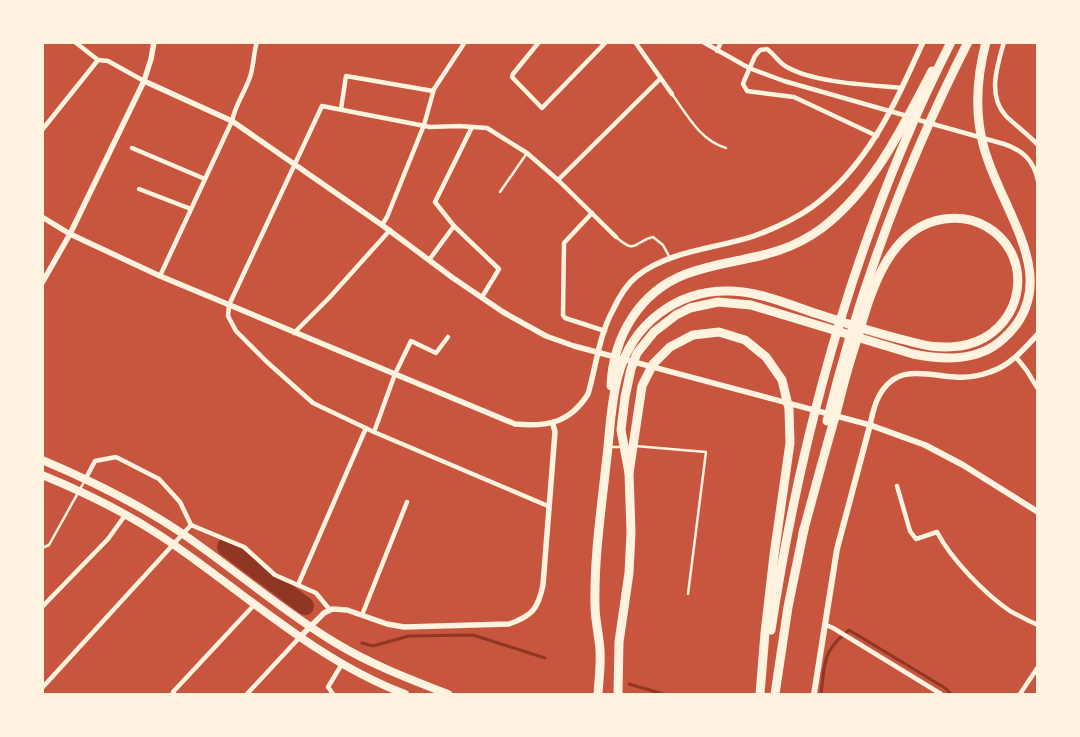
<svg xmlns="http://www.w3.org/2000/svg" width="1080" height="737" viewBox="0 0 1080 737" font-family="'Noto Serif',serif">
  <rect width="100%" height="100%" fill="#c8553d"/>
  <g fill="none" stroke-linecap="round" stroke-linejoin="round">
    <g stroke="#8f3625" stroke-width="3">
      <path d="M362,643L373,646L409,636L473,635L545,658"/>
      <path d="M629,684L663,694"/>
      <path d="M821,694C825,663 822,651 849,630L945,688L951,694"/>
    </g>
    <path stroke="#8f3625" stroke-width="18" d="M226,547L305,606"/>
    <g stroke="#fff3e0" stroke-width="2.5">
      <path d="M672,94C687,115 700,140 726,148"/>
      <path d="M500,192L527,153"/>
      <path d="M616,237C638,256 633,241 653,237L663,245L670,258"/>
      <path d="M635,446L706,452L688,594"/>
      <path d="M610,447H622"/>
      <path d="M42,548L49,545L84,482"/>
    </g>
    <g stroke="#fff3e0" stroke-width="4.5">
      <path d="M75,42L98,60L108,61L144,81"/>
      <path d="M539,42L513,74L512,77L542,108L606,42"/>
      <path d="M635,42L672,94"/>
      <path d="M703,42L749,68L784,81L907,116"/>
      <path d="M1004,42C997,66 987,96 1006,116C1016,126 1028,134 1038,145"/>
      <path d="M717,51L721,42"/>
      <path d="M341,109L346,76L433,91"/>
      <path d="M915,119L1004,144C1023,150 1034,161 1038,181"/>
      <path d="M472,127L435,202L454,226L499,269L482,297"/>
      <path d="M42,130L98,60"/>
      <path d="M877,136L794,97L747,91L743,84L744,81L755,56L760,50L767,49C775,55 779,63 787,67C814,83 871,85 902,88"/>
      <path d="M132,148L205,179"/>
      <path d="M558,180L660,79"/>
      <path d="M139,189L191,209"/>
      <path d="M592,213L564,243L563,315L565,318L605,331"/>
      <path d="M382,225L387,217L424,125L434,89L465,42"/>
      <path d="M429,260L454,226"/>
      <path d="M160,276L232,121C235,105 245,92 250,77C254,66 253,54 257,42"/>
      <path d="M294,333L329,298L390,230"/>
      <path d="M1016,357L1027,371L1038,389"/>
      <path d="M374,432L395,374L411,341L436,353L448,337"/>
      <path d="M897,486L910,531L916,539L937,532C951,559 985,594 1010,611C1019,616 1029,621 1038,625"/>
      <path d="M548,506L374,432L313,403L267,362L236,331L228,316L229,305L322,106L430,127L459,126L487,128L527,153L558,180L616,237"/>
      <path d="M191,525L244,547L275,575L316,593L330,610"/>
      <path d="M298,585L366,428"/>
      <path d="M42,607L108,539L126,514"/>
      <path d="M362,615L407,502"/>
      <path d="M824,624L833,628L941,694"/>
      <path d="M42,688L191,525L180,502L159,479L116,457L95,461L86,478"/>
      <path d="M174,694L173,692L254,605"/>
      <path d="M247,694L299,638"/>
      <path d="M333,694L328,687L342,664"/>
      <path d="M1020,694L1038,667"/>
    </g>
    <g stroke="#fff3e0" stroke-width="5.5">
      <path d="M144,81L232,121L382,225L453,278L503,312L546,336L574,346L870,425C872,416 874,405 879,396C897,363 926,375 955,377C967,378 979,376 990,372C1010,366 1024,349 1038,334"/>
      <path d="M42,217L70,234L160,276L515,424C547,427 570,423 588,394C596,367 599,335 613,310C618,299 627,284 637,276C670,250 715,249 754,236C773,229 795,219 812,207C868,166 895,104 923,42"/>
      <path d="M42,283L70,234L144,81L151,59L154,42"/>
      <path d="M299,638L324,613L332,609L347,610L387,624L404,627L509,624C532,616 538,609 543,585L555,432L553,424"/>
    </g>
    <path stroke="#fff3e0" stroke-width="6" d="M814,694L837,549L870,425L925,445L963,465L1038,512"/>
    <g stroke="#fff3e0" stroke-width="8">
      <path d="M42,460C92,481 139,504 183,534C234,569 281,610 334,642C370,664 409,679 448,694"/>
      <path d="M42,475C84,492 123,511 161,536C242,590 313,659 405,694"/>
    </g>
    <g stroke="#fff3e0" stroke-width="9">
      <path d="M611,386C613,337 639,292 686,274C735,256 776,262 822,228C874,188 902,128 932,71"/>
      <path d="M827,421C859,291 907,162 968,42"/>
      <path d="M629,473L621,430L625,397L631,369L637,353L654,332L676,315L690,308L718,302L751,305L913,354C943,360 978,362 1003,339C1068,281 998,208 983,144C974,109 977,76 986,42"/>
      <path d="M771,630C802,427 858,226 951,42"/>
      <path d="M598,694C599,680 601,664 600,650C599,635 595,620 595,605C594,559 601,511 606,465C610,435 610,405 618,376C632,324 677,289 731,291C761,292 790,305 818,314C850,325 883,335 916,343C938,349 964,349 984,338C1027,314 1030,252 987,227C974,219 959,217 944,219C889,227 871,291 858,336C850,360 843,385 837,410C825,451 814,492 803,533"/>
      <path d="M618,694L619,642L629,573L631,532L629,473L642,386L653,364L670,347L693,335L719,332L745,340L766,357L782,380L789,409L790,443L774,555L765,633L760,694"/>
      <path d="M775,694L788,607L804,529"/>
    </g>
  </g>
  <rect width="1080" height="737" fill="none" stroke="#fff3e0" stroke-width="88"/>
</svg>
